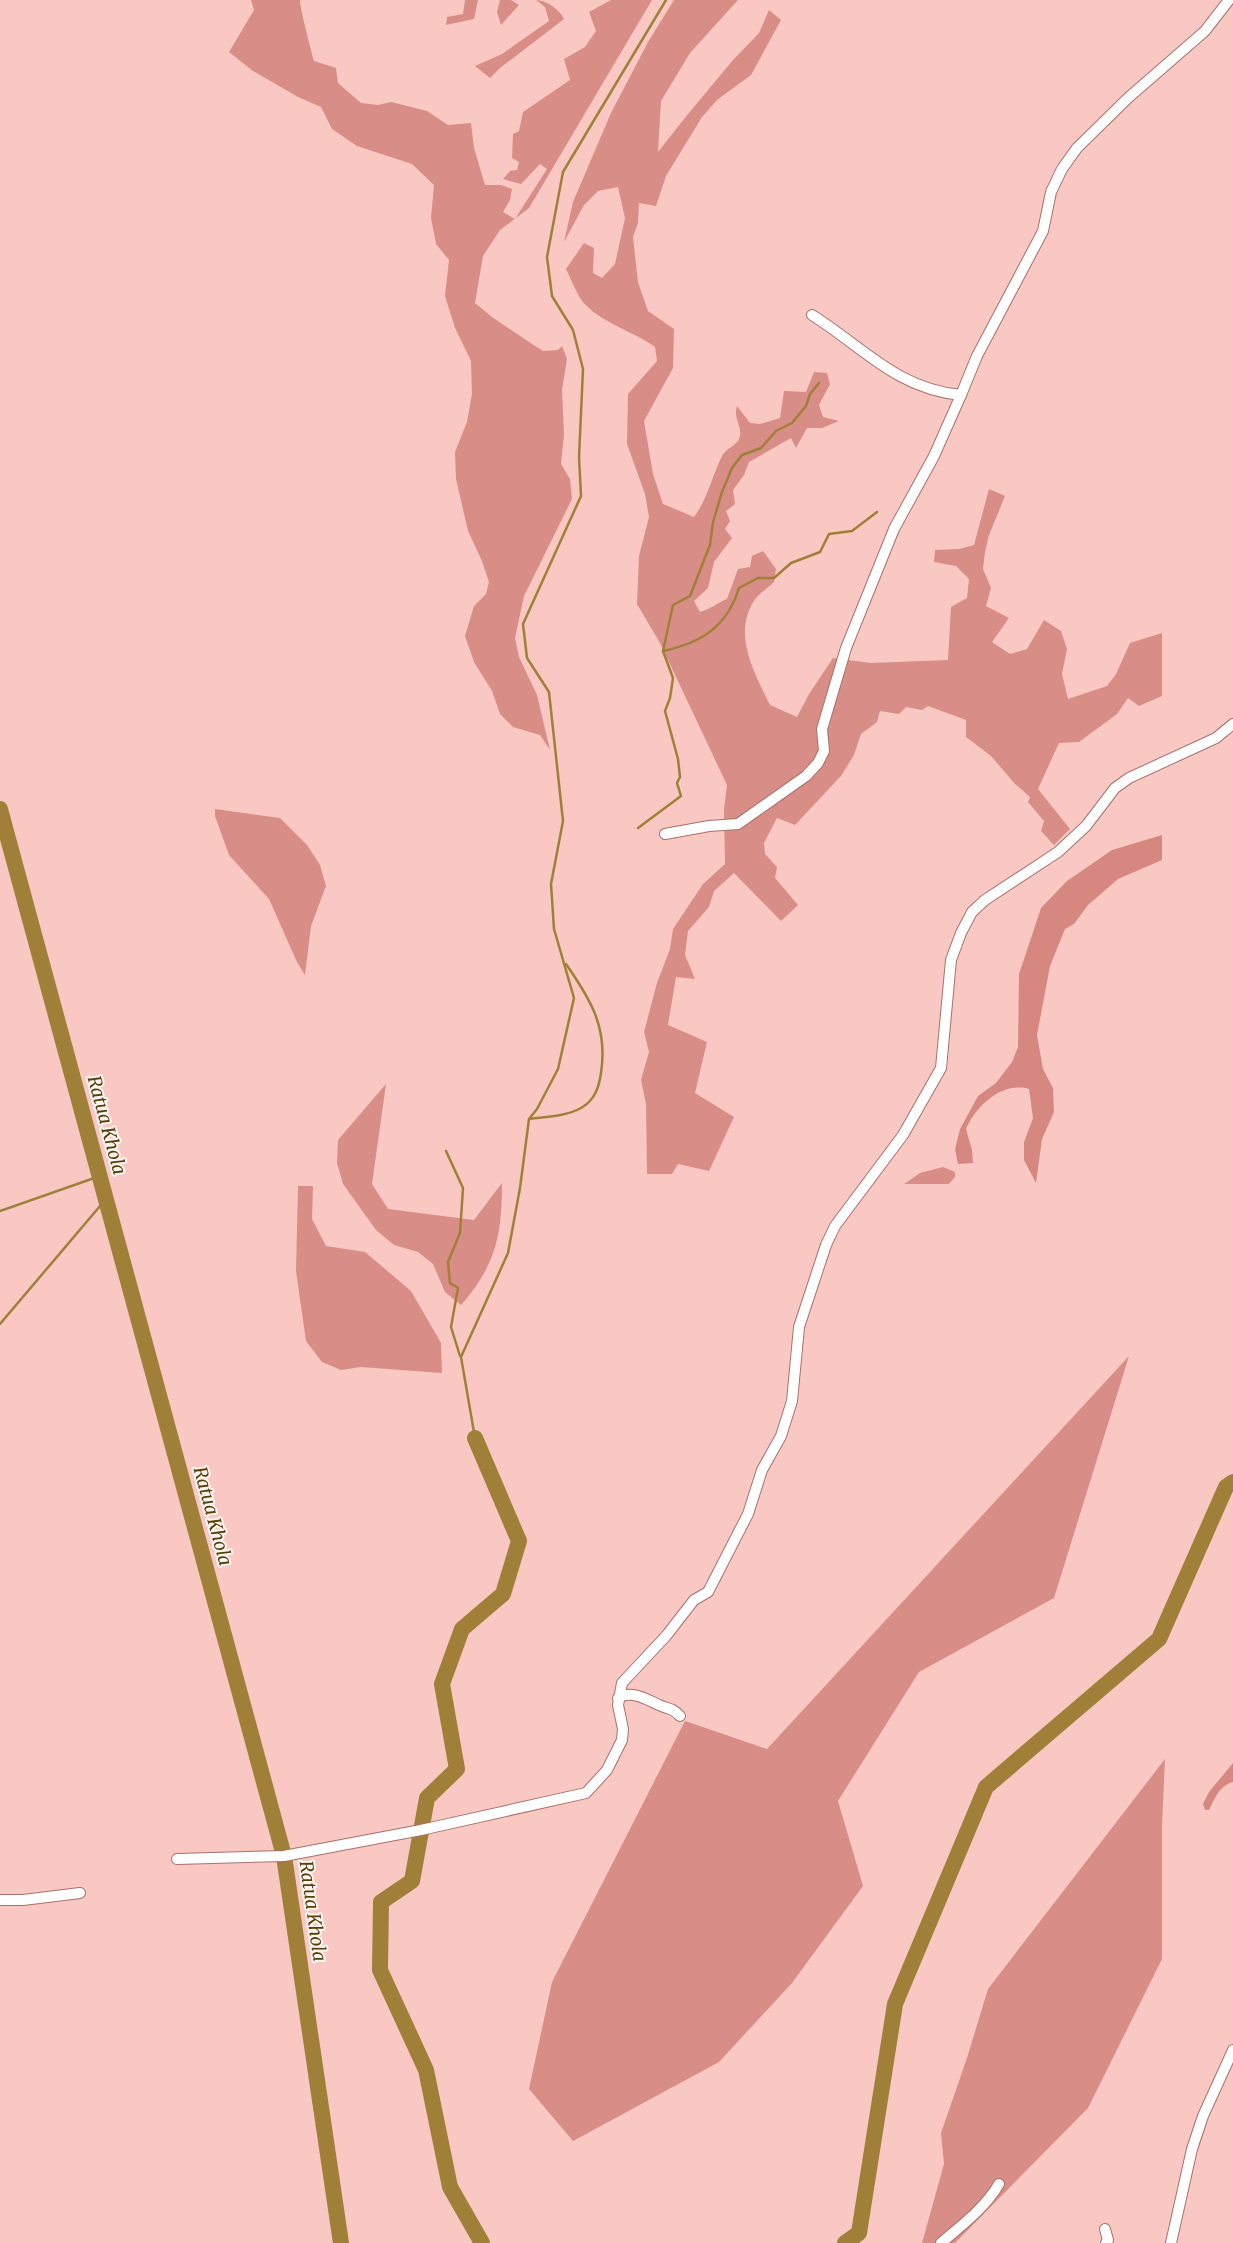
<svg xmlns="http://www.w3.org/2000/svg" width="1233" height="2243" viewBox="0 0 1233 2243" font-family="Merriweather,serif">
  <rect width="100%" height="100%" fill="#fac8c2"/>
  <g fill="#d88d86">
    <path d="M251,0H300C299,4 312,54 314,61L336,68L338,83L361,103L378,105L391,102L427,111L448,125L471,123L474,148L485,185H501L512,189L510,200L503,212L515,219L547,169L540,164L521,184L503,179L510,171L517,170L519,162L512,158L513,134L519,131L523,112L570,80L564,59L585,47L596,31L589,12L611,0H652L529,208L500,230L483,256L475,303L492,317L532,344L543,351L558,350L562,346L567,359L562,390L564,435L561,464L570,479L572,499L524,596L515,638L519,657L537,695L550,750L540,735L513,727L500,714L492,691L474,662L465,636L474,606L486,594L489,582L482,561L468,531L456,479L455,452L467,422L472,394L471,361L455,328L445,296L449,260L436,244L431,218L434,185L412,164L357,146L332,129L321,107L298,97L253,71L229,52L254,10Z"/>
    <path d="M465,0H478L474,19L446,25L447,17L463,14Z"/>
    <path d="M500,0H511L519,5L501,25L497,12Z"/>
    <path d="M536,0C546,0 559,9 564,19L500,68L490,78L475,66L502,54L549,21L545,7Z"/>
    <path d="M674,0H738L690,53L661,101L658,152L688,114L733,60L759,33L769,10L781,20L751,75L717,100L702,117L666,176L656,206L639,203L638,223L633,237L638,282L648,311L674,329L673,368L644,421L653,474L663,504L694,517C708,498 712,476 722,456C727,447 737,447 740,436C742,426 733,418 737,406L750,423L760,424L780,418L784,391L806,392L814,372L827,373L830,384L819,405L823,417L839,421L822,428H807L796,448L791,438L749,462L744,475L733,490L735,504L726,511L730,521L725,529L732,538L714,562L708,588L694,601L700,612C711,609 717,603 727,599L738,569L750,567L752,556L763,551L776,569L774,582C769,587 761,592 756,598C731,632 754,672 770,705L797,717L809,694L833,658L871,663L948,660L951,607L967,598L969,579L956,566L934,562L935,550L959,549L974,545L989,489L1005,496L989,535L985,552L983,569L991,588L986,606L1009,618L992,642L1010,654L1027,649L1044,620L1061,631L1067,649L1062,674L1068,699L1107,686L1116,674L1130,643L1162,633V696L1139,706L1128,698L1117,714L1079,742L1059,743L1038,789L1070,829L1054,845L1041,831L1044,821L1028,802L1030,797L1015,784L991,756L966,737V720L928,706L922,710L906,707L899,714L880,711L877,722L861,734L854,755L841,776L795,825L777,818L764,843L765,854L777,867L775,878L798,905L781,921L734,873L714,891L709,907L688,931L685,955L695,979L676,977L668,1025L707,1042L695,1093L734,1117L709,1171L678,1164L672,1174H647L646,1104L641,1080L649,1052L644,1032L657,983L670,949L673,929L703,884L725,864L724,809L727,785L660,643L637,604L639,556L649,517L645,494L627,444L628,394L657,361L655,347C633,331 599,322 582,301C576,292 571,279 566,269L584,243L594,248L593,273L602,278L615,264L625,218L618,187L598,191L584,205L564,242L573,202L611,113L648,42Z"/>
    <path d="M215,809L280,818L307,845L320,865L326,886L311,926L305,975L297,962L269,899L229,855L215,816Z"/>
    <path d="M386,1084L372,1184L388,1209L474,1220L502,1183C502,1235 496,1265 461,1305L445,1292L433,1264L418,1252L394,1245L376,1230L343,1184L337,1163L338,1140Z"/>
    <path d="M943,1167L955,1172V1177L949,1184H904L920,1173Z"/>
    <path d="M298,1186H313L312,1219L326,1246L365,1252L411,1291L441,1343L442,1373L361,1367L341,1370L322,1362L306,1341L296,1271Z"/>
    <path d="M1129,1356L1054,1598L919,1672L838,1801L863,1886L792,1983L719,2062L573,2141L529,2089L552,1982L685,1721L767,1749Z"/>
    <path d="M1165,1759L1162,1826V1959L1088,2108L955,2243H922L944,2164L941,2133L967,2058L988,1989Z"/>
  </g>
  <g fill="#d68880">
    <path d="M1162,835V860L1118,879L1088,905L1074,924L1065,929L1050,966L1037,1035L1043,1069L1053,1088L1054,1112L1042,1139L1036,1183L1024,1160V1142L1033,1118L1029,1089C1002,1081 976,1106 966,1129L972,1150L973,1163L958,1164L955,1149L960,1129L978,1096L996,1083L1012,1062L1018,1047L1019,974L1041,908L1067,881L1112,850Z"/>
    <path d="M1233,1763V1782C1219,1786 1215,1798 1209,1810H1205L1203,1804L1209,1792Z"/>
  </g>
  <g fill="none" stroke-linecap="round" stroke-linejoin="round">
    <g stroke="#a08038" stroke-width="2.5">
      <path d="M663,651C701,643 727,627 739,588L758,578H774L791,563L820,552L829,534L852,531L877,512"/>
      <path d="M638,828L681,796L677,783L680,777L678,759L665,711L670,698L673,678L663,651L673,605L690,596L710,545L713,522L722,492L732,468L742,455L761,448L776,431L792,423L806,406L810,394L819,383"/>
      <path d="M529,1119C546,1117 567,1116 581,1108C595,1100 599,1087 601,1073C608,1028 591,1000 566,964"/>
      <path d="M446,1151L463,1188L460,1233L448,1262L450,1283L458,1288L451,1327L460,1356"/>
      <path d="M0,1211L100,1176"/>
      <path d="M0,1324L106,1199"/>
      <path d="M475,1438L461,1357L508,1253L520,1188L529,1119L537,1109L558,1069L574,998L554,929L551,884L563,821L549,692L527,658L523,624L581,496L579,457L583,369L573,330L552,296L547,257L563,172L666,0"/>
    </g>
    <g stroke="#a08038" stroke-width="16">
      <path d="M0,809L284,1856L341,2243"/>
      <path d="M475,1438L519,1541L503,1594L462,1629L442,1684L457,1769L427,1798L412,1881L381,1902L380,1970L426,2070L450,2187L482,2243"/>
      <path d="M845,2243L859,2233L895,2004L986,1787L1159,1639L1226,1487L1233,1482"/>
    </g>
    <g stroke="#a9706b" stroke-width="12">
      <g id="street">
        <path d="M812,315C863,347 897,389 961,395L977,356L1043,231L1051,192L1062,169L1077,148L1128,98L1205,31L1229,0"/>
        <path d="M665,834L709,826L738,824L806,776L818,763L824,751L822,729L846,648L894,529L934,456L961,395"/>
        <path d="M618,1698C632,1690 646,1699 659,1705C670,1710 671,1707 680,1716"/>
        <path d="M177,1859L284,1856L421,1830L586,1793L607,1770L622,1740L623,1729L618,1705L622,1683L666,1636L694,1600L708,1592L748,1514L762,1470L781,1436L792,1401L799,1327L826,1245L835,1226L903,1135L941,1068L951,960L961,933L972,912L985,900L1058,852L1086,826L1115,788L1129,778L1216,738L1233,724"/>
        <path d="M0,1900H23L80,1893"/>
        <path d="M1105,2229L1108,2240L1106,2243"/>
        <path d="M941,2243C962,2225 985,2208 999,2184"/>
        <path d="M1171,2243L1192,2149L1203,2116L1233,2050"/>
      </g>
    </g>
    <use href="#street" stroke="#fff" stroke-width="10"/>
  </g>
  <g text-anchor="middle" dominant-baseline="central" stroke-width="4" stroke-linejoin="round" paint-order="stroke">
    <g font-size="18" font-style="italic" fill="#553f02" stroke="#fcf5f4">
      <text transform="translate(107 1125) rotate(75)">Ratua Khola</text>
      <text transform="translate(213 1516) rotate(75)">Ratua Khola</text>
      <text transform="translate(313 1911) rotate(82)">Ratua Khola</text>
    </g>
  </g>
</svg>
